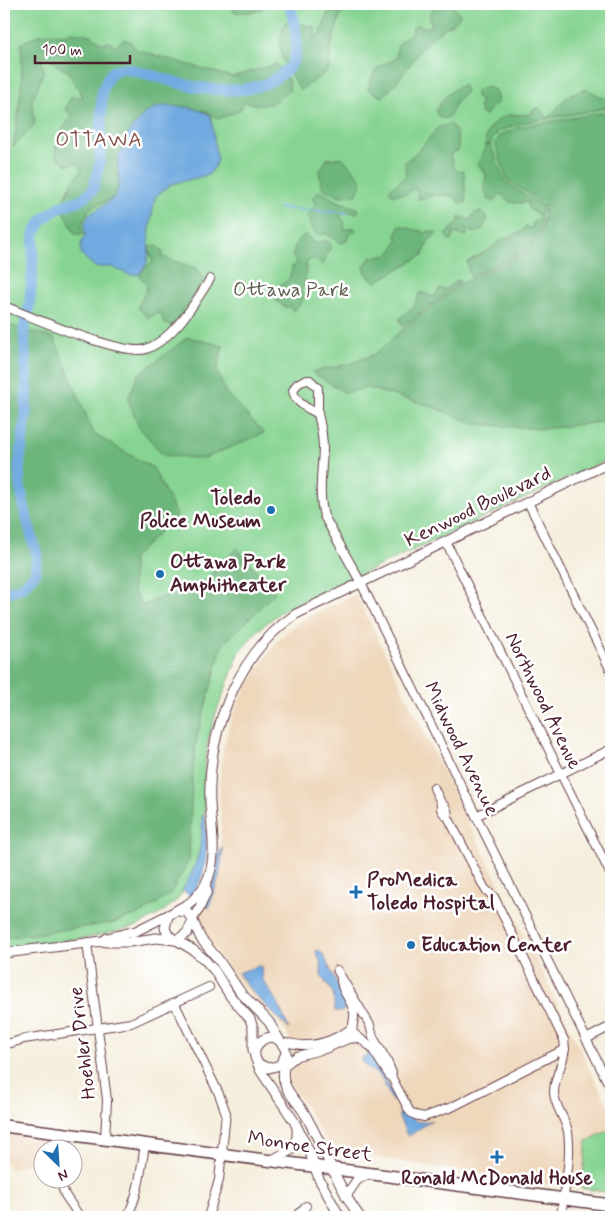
<svg xmlns="http://www.w3.org/2000/svg" width="615" height="1221" viewBox="0 0 615 1221" font-family="Mynerve,sans-serif">
  <rect width="100%" height="100%" fill="#fff"/>
  <filter id="ink" filterUnits="userSpaceOnUse"><feTurbulence type="fractalNoise" baseFrequency=".02" numOctaves="2"/><feDisplacementMap in="SourceGraphic" scale="10" xChannelSelector="R" yChannelSelector="G"/><feConvolveMatrix kernelMatrix="1 2 1 2 8 2 1 2 1" color-interpolation-filters="sRGB"/></filter>
  <filter id="wash" filterUnits="userSpaceOnUse"><feTurbulence type="fractalNoise" baseFrequency=".0096" numOctaves="4" result="noise"/><feDisplacementMap in="SourceGraphic" scale="20" xChannelSelector="R" yChannelSelector="G"/><feGaussianBlur stdDeviation="1.12" result="paint"/><feColorMatrix in="noise" values="0 0 0 0 0 0 0 0 0 0 0 0 0 0 0 0 0 1.4 0 .05"/><feComposite in="paint" operator="in"/></filter>
  <g filter="url(#wash)">
    <rect width="100%" height="100%" fill="#f5efde"/>
    <g fill="#eed7bb">
      <path d="M356,594L611,1112V1194L331,1151L308,1111L290,1084L289,1068L297,1059L287,1033L272,1016L244,990L205,936L200,915L218,868L221,838V815L219,798L220,775L223,749L232,717L243,693L276,642L303,619Z"/>
      <path d="M4,1133L52,1139V1148H42V1158L10,1170L7,1162L4,1163Z"/>
    </g>
    <g fill="#86d492" stroke="#687a5e">
      <path d="M4,4H611V458L280,612L257,631L239,653L216,713L208,741L205,762L204,824L202,850L187,886L177,900L160,914L137,926L87,938L4,948Z"/>
      <path d="M611,1129V1193L581,1188L587,1141Z"/>
    </g>
    <g fill="#6cb67c" stroke="#5b6a54">
      <path d="M231,4H268C260,14 246,13 234,12Z"/>
      <path d="M331,4H356L341,13L332,43L328,71L300,90C292,76 279,59 280,41C281,35 284,27 286,21L315,27V39L321,32Z"/>
      <path d="M438,4H451L460,14C456,24 448,25 440,31C436,33 432,38 429,41C412,58 401,82 382,97L368,89C374,68 377,66 396,59C398,41 397,44 411,34L414,26L418,25L427,28L432,25C427,13 430,13 438,4Z"/>
      <path d="M71,32L91,35L101,43L109,42L116,46L124,39L129,41L137,50L232,77L276,64L289,81V91C270,105 268,108 244,102L240,110L219,119L203,110L118,161L119,186L115,197L90,208L81,226L83,235L75,234L61,205L73,181L82,170L77,163L68,165L57,158L55,147L64,142L61,131L72,115L65,109L71,97H83C79,88 72,82 69,72L56,65L47,56L41,58L44,71L32,101L35,124L13,147C19,112 24,80 21,44C28,40 35,35 43,34C54,32 62,38 71,32Z"/>
      <path d="M463,85L466,91L455,104L450,116L444,119L438,116L436,111C442,99 450,90 463,85Z"/>
      <path d="M487,86L495,90L498,102L491,108L486,115L481,114L479,106L480,100L476,97V92Z"/>
      <path d="M586,89L609,101H611V107L517,124L498,132L490,143L505,182L543,206L540,216L529,209L527,202C516,204 507,204 502,194H500L493,202L487,198L484,188L486,175L478,164L485,147L490,144L485,145C485,131 494,119 509,115C515,114 523,116 530,114L534,109L539,108L548,118L569,95Z"/>
      <path d="M611,111V405L600,422L544,429L474,424L428,405L367,388L345,393L312,372L349,364L375,354L409,324L464,282L528,252L542,229L545,204L507,180L495,143L501,135L518,127Z"/>
      <path d="M450,124C457,130 458,141 459,150L450,155L455,170L464,171L466,203H459L454,196L435,195L418,199L417,190L414,189L408,193L393,195L389,190L406,176L405,162L423,146L437,128Z"/>
      <path d="M342,157L362,180L357,195L341,196L323,189L319,172L327,159Z"/>
      <path d="M319,191L333,199L359,209L357,213L345,212L340,216L344,221L345,230L353,227L356,230L349,235L347,241L341,243L327,234L317,235L309,223L308,212L316,206L312,198Z"/>
      <path d="M482,212L488,218L482,230L473,233L465,227L468,234L466,236L454,233L452,241L449,240L445,235L459,222V217L465,218L470,221L474,213Z"/>
      <path d="M541,218L540,228L526,250L470,277L467,262L492,248L501,240L523,231L525,226L532,229L533,222Z"/>
      <path d="M399,226C407,226 413,231 422,231L424,234L428,231L437,233L428,242L423,255L376,282L367,275L364,266L372,256L376,257L381,255L386,256C391,252 396,245 397,239L396,236Z"/>
      <path d="M305,235H307L315,243C322,243 323,238 330,243V250L326,256L325,262L322,264L313,258L306,263L305,283L300,291L304,296C303,301 298,308 293,311L290,307H285L276,301L280,284C290,282 291,275 292,266L297,263L292,256L297,241Z"/>
      <path d="M157,246L163,252L162,257L196,268L204,280L173,326L165,324L160,312L148,318L138,307C141,299 146,294 147,285L139,275L148,265L153,263L148,247Z"/>
      <path d="M457,280L461,282L403,326L399,319L414,306L420,293H424L434,297L440,288L445,290Z"/>
      <path d="M8,325L54,338L94,434L153,468L177,515L133,558V590L142,605L205,581L237,548L275,593L222,646L196,741L192,782L189,860L170,894L144,912L113,923L4,938V358Z"/>
      <path d="M188,337L223,346L217,371L226,393L264,433L203,459L163,455L139,427L128,399L138,375Z"/>
    </g>
    <g fill="#71aae0" stroke="#5e6486">
      <path d="M160,106C177,106 197,106 211,116L217,159L215,167L208,175L171,184L155,197L150,226L148,258L146,265L139,274L130,275L112,267H95L81,254V244L85,235L84,226L88,216L115,197L119,186L118,161L124,142L131,129L145,113Z"/>
      <path d="M202,816H205C208,841 209,877 190,896L182,890C199,864 202,846 202,816Z"/>
      <path d="M223,848L219,877L209,908L204,905L213,883L219,853Z"/>
      <path d="M317,950L321,952L324,956L345,1001L347,1007L342,1012L335,1011L333,993L321,976V963L318,956L316,955Z"/>
      <path d="M258,966H261L263,980L278,1004L289,1029L252,992L238,973Z"/>
      <path d="M371,1053L396,1099L392,1101C388,1094 385,1083 381,1078C375,1070 363,1069 362,1058Z"/>
      <path d="M400,1114C414,1114 412,1127 432,1120L409,1136L407,1135L398,1115Z"/>
    </g>
    <g fill="none" stroke-linecap="round" stroke-linejoin="round">
      <path stroke="#71aae0" stroke-width="2" d="M279,208L347,213"/>
      <path stroke="#71aae0" stroke-width="11" d="M4,593L23,587L35,573L37,556L26,515L20,487L19,468L26,414L27,389L24,329L29,309L32,277L34,234L43,219L60,207L80,200L93,190L100,162L102,92L107,79L113,71L122,68C147,72 171,83 197,87C225,92 261,93 284,72C287,69 290,67 292,64C301,45 295,22 289,4"/>
    </g>
  </g>
  <g filter="url(#ink)">
    <g fill="none" stroke-linecap="round" stroke-linejoin="round">
      <g stroke="#643e46" stroke-width="10">
        <g id="minor">
          <path d="M4,306C29,316 124,357 146,349C173,339 196,302 210,279"/>
          <path d="M310,380L318,388V414C308,408 296,404 293,391C296,383 302,380 310,380Z"/>
          <path d="M318,414C321,426 323,437 323,449C322,472 318,494 324,516L361,583L611,1089"/>
          <path d="M528,502L611,671"/>
          <path d="M446,542L611,875"/>
          <path d="M434,788L441,803"/>
          <path d="M476,816L611,749"/>
          <path d="M448,817C443,814 440,809 441,803C446,806 448,811 448,817L485,889L494,897L564,1040C568,1059 554,1074 554,1092C554,1106 566,1119 568,1132C572,1160 564,1189 561,1217"/>
          <path d="M87,943L107,1100L105,1139"/>
          <path d="M337,970L370,1025L373,1037L387,1061L392,1073L391,1076L410,1112L415,1115L424,1117L452,1107L565,1049"/>
          <path d="M341,978C340,991 352,1000 354,1013C355,1020 351,1026 353,1033L371,1047L389,1075"/>
          <path d="M175,1004L219,1094L226,1113L219,1180L208,1217"/>
          <path d="M586,1039L611,1026"/>
          <path d="M282,1043C291,1042 298,1046 306,1045C322,1045 340,1037 352,1028"/>
          <path d="M4,1045L24,1039L131,1023L209,987"/>
          <path d="M284,1066L297,1056L325,1049L348,1039L358,1038"/>
          <path d="M57,1148L58,1133"/>
          <path d="M59,1178L65,1195L80,1217"/>
          <path d="M127,1217C139,1194 141,1170 145,1144"/>
          <path d="M296,1217L306,1206"/>
        </g>
      </g>
      <g stroke="#643e46" stroke-width="11">
        <g id="tertiary">
          <path d="M177,911L187,912L193,921L187,933L177,940"/>
          <path d="M192,919L199,909L207,891L205,886"/>
          <path d="M193,921L201,939L218,959L241,993L269,1022L280,1041"/>
          <path d="M106,942H129L156,938L175,940"/>
          <path d="M4,953L103,941L107,938L136,931L170,914"/>
          <path d="M255,1054L253,1050V1028L250,1019L231,997L214,970L204,959L193,950L168,935L165,928L168,916C174,911 181,908 188,904C194,900 201,891 205,885C219,860 211,828 210,802C207,732 237,654 296,614L611,462"/>
          <path d="M286,1054L280,1065L269,1068C237,1061 266,1022 282,1044C286,1048 287,1056 286,1062C283,1069 282,1076 285,1084C289,1096 300,1104 306,1116C325,1149 337,1186 360,1217"/>
          <path d="M257,1062L260,1070L294,1121L310,1153L319,1179L340,1217"/>
          <path d="M272,1160L293,1149L297,1137V1129"/>
          <path d="M346,1196L357,1180L369,1173"/>
        </g>
      </g>
      <g stroke="#643e46" stroke-width="14">
        <path id="primary" d="M4,1126L611,1205"/>
      </g>
      <use href="#minor" stroke="#fff" stroke-width="8"/>
      <use href="#tertiary" stroke="#fff" stroke-width="9"/>
      <use href="#primary" stroke="#fff" stroke-width="11"/>
    </g>
  </g>
  <g fill="#1f6fb2" stroke="#fff" stroke-width="2">
    <circle cx="271" cy="510" r="5"/>
    <circle cx="160" cy="574" r="5"/>
    <path d="M353.5 884.5h5v5h5v5h-5v5h-5v-5h-5v-5h5z"/>
    <circle cx="411" cy="945" r="5"/>
    <path d="M494.5 1149.5h5v5h5v5h-5v5h-5v-5h-5v-5h5z"/>
  </g>
  <g text-anchor="middle" dominant-baseline="central" stroke-width="5" stroke-linejoin="round" paint-order="stroke">
    <g font-size="20" fill="#5f5e4f" stroke="#fff">
      <text x="291" y="290">Ottawa Park</text>
    </g>
    <g font-size="20" font-weight="bold" fill="#4a1f2b" stroke="#fff" text-anchor="start">
      <text x="261" y="498" text-anchor="end">Toledo<tspan x="261" dy="23">Police Museum</tspan></text>
      <text x="170" y="562">Ottawa Park<tspan x="170" dy="23">Amphitheater</tspan></text>
      <text x="367" y="880">ProMedica<tspan x="367" dy="23">Toledo Hospital</tspan></text>
      <text x="421" y="945">Education Center</text>
      <text x="497" y="1178" text-anchor="middle">Ronald McDonald House</text>
    </g>
    <g font-size="20" fill="#4a1f2b" stroke="#fff">
      <text transform="translate(478 507) rotate(-26)">Kenwood Boulevard</text>
      <text transform="translate(543 701) rotate(64)">Northwood Avenue</text>
      <text transform="translate(461 749) rotate(64)">Midwood Avenue</text>
      <text transform="translate(83 1043) rotate(-97)">Hoehler Drive</text>
      <text transform="translate(310 1147) rotate(8)">Monroe Street</text>
    </g>
    <g font-size="21" letter-spacing="1" fill="#86534c" stroke="#fff">
      <text x="99" y="140">OTTAWA</text>
    </g>
  </g>
  <rect width="615" height="1221" fill="none" stroke="#fff" stroke-width="20"/>
  <g transform="translate(58 1164) rotate(155)"><circle r="24" fill="#ffffff" stroke="#b7a5aa"/>
  <path d="M0-4L9 19L0 12L-9 19Z" fill="#1f6fb2"/>
  <text y="-8" font-size="14" font-weight="bold" text-anchor="middle" fill="#4a1f2b">N</text>
  </g>
  <path d="M35 55v8h95v-8" fill="none" stroke="#4a1f2b" stroke-width="2.5"/>
  <text x="42" y="55" font-size="15" fill="#4a1f2b" stroke="#ffffff" stroke-width="4" paint-order="stroke">100 m</text>
</svg>
